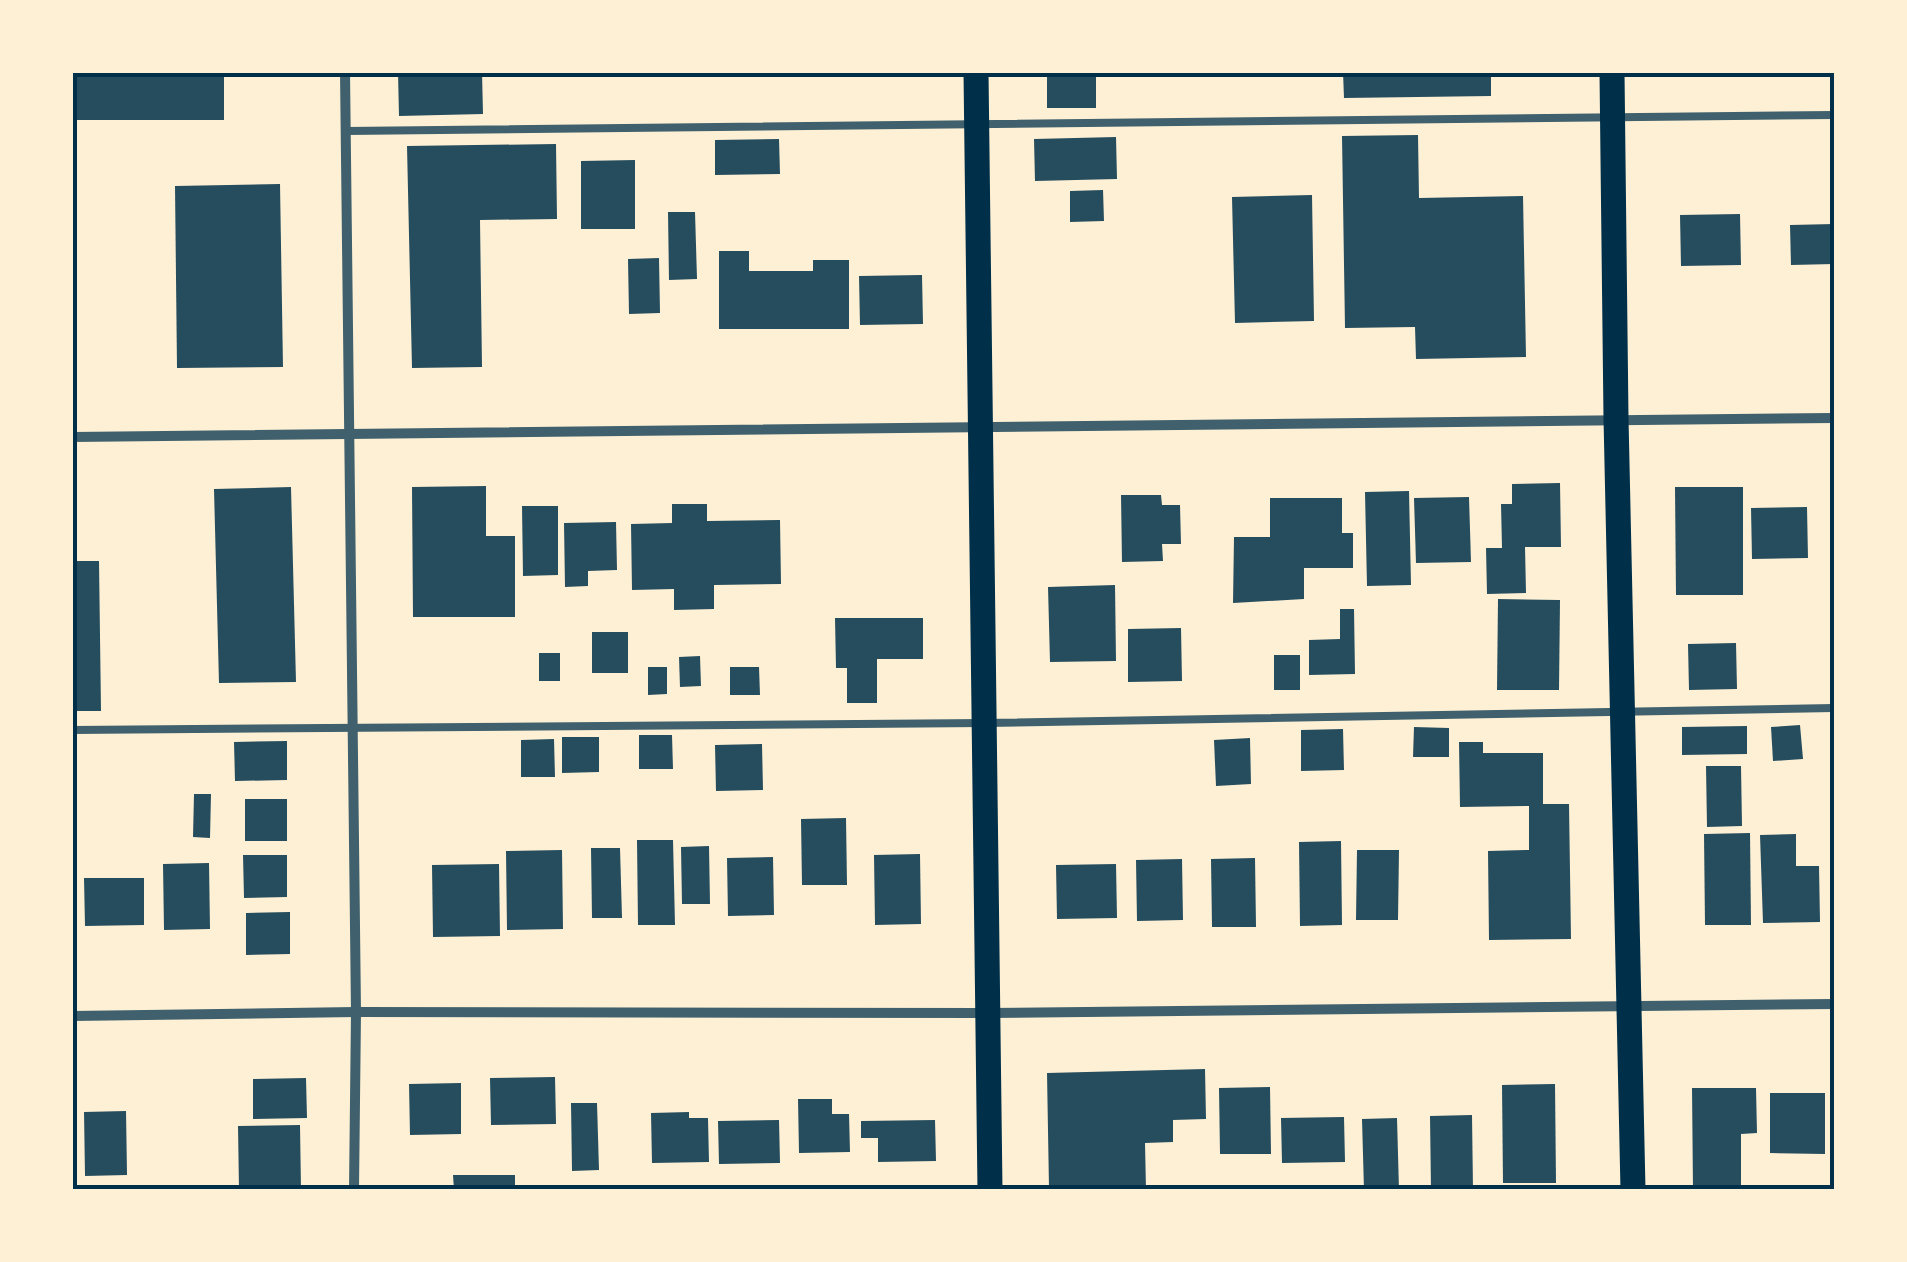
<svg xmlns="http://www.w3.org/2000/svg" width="1907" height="1262" viewBox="0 0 1907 1262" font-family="Rubik,sans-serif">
  <rect width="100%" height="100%" fill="#fdf0d5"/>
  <g fill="#264d5e">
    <rect x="72" y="72" width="152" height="48"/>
    <path d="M398,72H482L483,114L399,116Z"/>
    <rect x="1047" y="72" width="49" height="36"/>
    <path d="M1343,72H1491V96L1344,98Z"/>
    <path d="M1418,135L1419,198L1523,196L1526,357L1416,359L1415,327L1345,328L1342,136Z"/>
    <path d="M1116,137L1117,179L1035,181L1034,139Z"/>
    <path d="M779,139L780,174L715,175V140Z"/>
    <path d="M556,144L557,219L480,220L482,367L412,368L407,146Z"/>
    <path d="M635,160V229H581V161Z"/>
    <path d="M280,184L283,367L177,368L175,186Z"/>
    <path d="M1103,190L1104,221L1070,222V191Z"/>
    <path d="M1312,195L1314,321L1235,323L1232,197Z"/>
    <path d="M668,212H695L697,279L669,280Z"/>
    <path d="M1740,214L1741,265L1681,266L1680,215Z"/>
    <path d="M1834,224V264L1791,265L1790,225Z"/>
    <path d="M719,251H749V271H813V260H849V329H719Z"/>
    <path d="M659,258L660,313L629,314L628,259Z"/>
    <path d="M922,275L923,324L860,325L859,276Z"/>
    <path d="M1560,483L1561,547H1525L1526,593L1487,594L1486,548H1502L1501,504H1512V484Z"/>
    <path d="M486,486V536H515V617H413L412,487Z"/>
    <path d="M291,487L296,682L219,683L214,489Z"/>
    <path d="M1675,487H1743V595H1676Z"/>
    <path d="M1409,491L1411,585L1367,586L1365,492Z"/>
    <path d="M1121,495H1161L1162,505H1180L1181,544H1162L1163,561L1122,562Z"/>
    <path d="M1469,497L1471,562L1416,563L1414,498Z"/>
    <path d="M1270,498H1342V533H1353V568H1304V599L1233,603L1234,537H1270Z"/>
    <path d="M672,504H707V521L780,520L781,584L714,585V609L674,610V589L632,590L631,524L672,523Z"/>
    <path d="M522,506H558V575L523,576Z"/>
    <path d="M1807,507L1808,558L1752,559L1751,508Z"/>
    <path d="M616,522L617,570L588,571V586L565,587L564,523Z"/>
    <path d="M72,561H99L101,711H72Z"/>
    <path d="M1115,585L1116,661L1050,662L1048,587Z"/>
    <path d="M1498,599L1560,600L1559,690H1497Z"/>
    <path d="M1340,609H1354L1355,674L1309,675V640L1340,639Z"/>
    <path d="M835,618H923V659H877V703H847V668H836Z"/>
    <path d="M1181,628L1182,681L1128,682V629Z"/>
    <rect x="592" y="632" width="36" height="41"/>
    <path d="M1736,643L1737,689L1689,690L1688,644Z"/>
    <rect x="539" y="653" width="21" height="28"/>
    <rect x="1274" y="655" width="26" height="35"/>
    <path d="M700,656L701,686L680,687L679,657Z"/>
    <path d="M648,667H667V694L648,695Z"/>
    <path d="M730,667H759L760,695H730Z"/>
    <path d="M1800,725L1803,759L1773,761L1771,727Z"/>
    <path d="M1747,726V754L1682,755V727Z"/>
    <path d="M1414,727L1449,728V757H1413Z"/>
    <path d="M1343,729L1344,770L1301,771V730Z"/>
    <path d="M639,735H672L673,769H639Z"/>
    <path d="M562,737H599V772L562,773Z"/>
    <path d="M1250,738L1251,784L1216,786L1214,740Z"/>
    <path d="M554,739L555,777H521V740Z"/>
    <path d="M287,741V780L235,781L234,742Z"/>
    <path d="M1459,742H1483V753H1543V804H1569L1571,939L1489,940L1488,851L1529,850V806L1460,807Z"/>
    <path d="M762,744L763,790L716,791L715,745Z"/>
    <path d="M1706,766H1741L1742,826L1707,827Z"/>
    <path d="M194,794H211L210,838L193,837Z"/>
    <rect x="245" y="799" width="42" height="42"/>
    <path d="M846,818L847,885H802L801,819Z"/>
    <path d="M1750,833L1751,925H1705L1704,834Z"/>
    <path d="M1796,834V866H1819L1820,922L1763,923L1760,835Z"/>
    <path d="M637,840H673L675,925H638Z"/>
    <path d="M1341,841L1342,925L1300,926L1299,842Z"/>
    <path d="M709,846L710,904H682L681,847Z"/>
    <path d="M591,848H620L622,918H592Z"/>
    <path d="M562,850L563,929L507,930L506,851Z"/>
    <path d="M1357,850H1399L1398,920H1356Z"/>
    <path d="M920,854L921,924L875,925L874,855Z"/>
    <path d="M243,855H287V897L244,898Z"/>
    <path d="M773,857L774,915L728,916L727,858Z"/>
    <path d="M1255,858L1256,927H1212L1211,859Z"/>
    <path d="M1182,859L1183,920L1137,921L1136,860Z"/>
    <path d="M209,863L210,929L164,930L163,864Z"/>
    <path d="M499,864L500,936L433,937L432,865Z"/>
    <path d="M1116,864L1117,918L1057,919L1056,865Z"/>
    <path d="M84,878H144V925L85,926Z"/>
    <path d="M290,912V954L246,955V913Z"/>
    <path d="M1205,1069L1206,1119L1173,1120V1142L1145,1143L1146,1190L1049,1188L1047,1073Z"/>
    <path d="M555,1077L556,1124L491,1125L490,1078Z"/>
    <path d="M306,1078L307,1118L253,1119V1079Z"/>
    <path d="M461,1083V1134L410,1135L409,1084Z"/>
    <path d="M1555,1084L1556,1183H1503L1502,1085Z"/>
    <path d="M1270,1087L1271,1154H1220L1219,1088Z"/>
    <path d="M1692,1088H1756L1757,1133L1741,1134V1190H1693Z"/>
    <path d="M1770,1093H1825V1154L1770,1153Z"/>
    <path d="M798,1099H832V1114H849L850,1152L799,1153Z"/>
    <path d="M571,1103H597L599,1170L572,1171Z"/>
    <path d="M126,1111L127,1175L85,1176L84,1112Z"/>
    <path d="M689,1112V1118H708L709,1162L652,1163L651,1113Z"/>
    <path d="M1472,1115L1473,1190H1431L1430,1116Z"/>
    <path d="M1344,1117L1345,1162L1282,1163L1281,1118Z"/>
    <path d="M1397,1118L1399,1190H1364L1362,1119Z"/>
    <path d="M779,1120L780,1163L719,1164L718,1121Z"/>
    <path d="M935,1120L936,1161L878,1162V1138H861V1121Z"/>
    <path d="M300,1125L301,1190H239L238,1126Z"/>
    <path d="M453,1175H515V1190H454Z"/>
  </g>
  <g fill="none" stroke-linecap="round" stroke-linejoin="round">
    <g stroke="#3f606c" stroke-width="8">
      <path d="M346,131L1834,115"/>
      <path d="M72,730L984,723L1834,708"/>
    </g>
    <g stroke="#3f606c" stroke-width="10">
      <path d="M345,72L356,1012L354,1190"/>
      <path d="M72,437L1834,418"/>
      <path d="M72,1016L356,1012L987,1013L1834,1004"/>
    </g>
    <g stroke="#003049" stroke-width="25">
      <path d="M976,72L990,1190"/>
      <path d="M1612,72L1616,418L1633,1190"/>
    </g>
  </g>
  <rect width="1907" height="1262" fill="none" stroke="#fdf0d5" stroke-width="150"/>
  <rect x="75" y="75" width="1757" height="1112" fill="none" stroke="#003049" stroke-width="4"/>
</svg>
